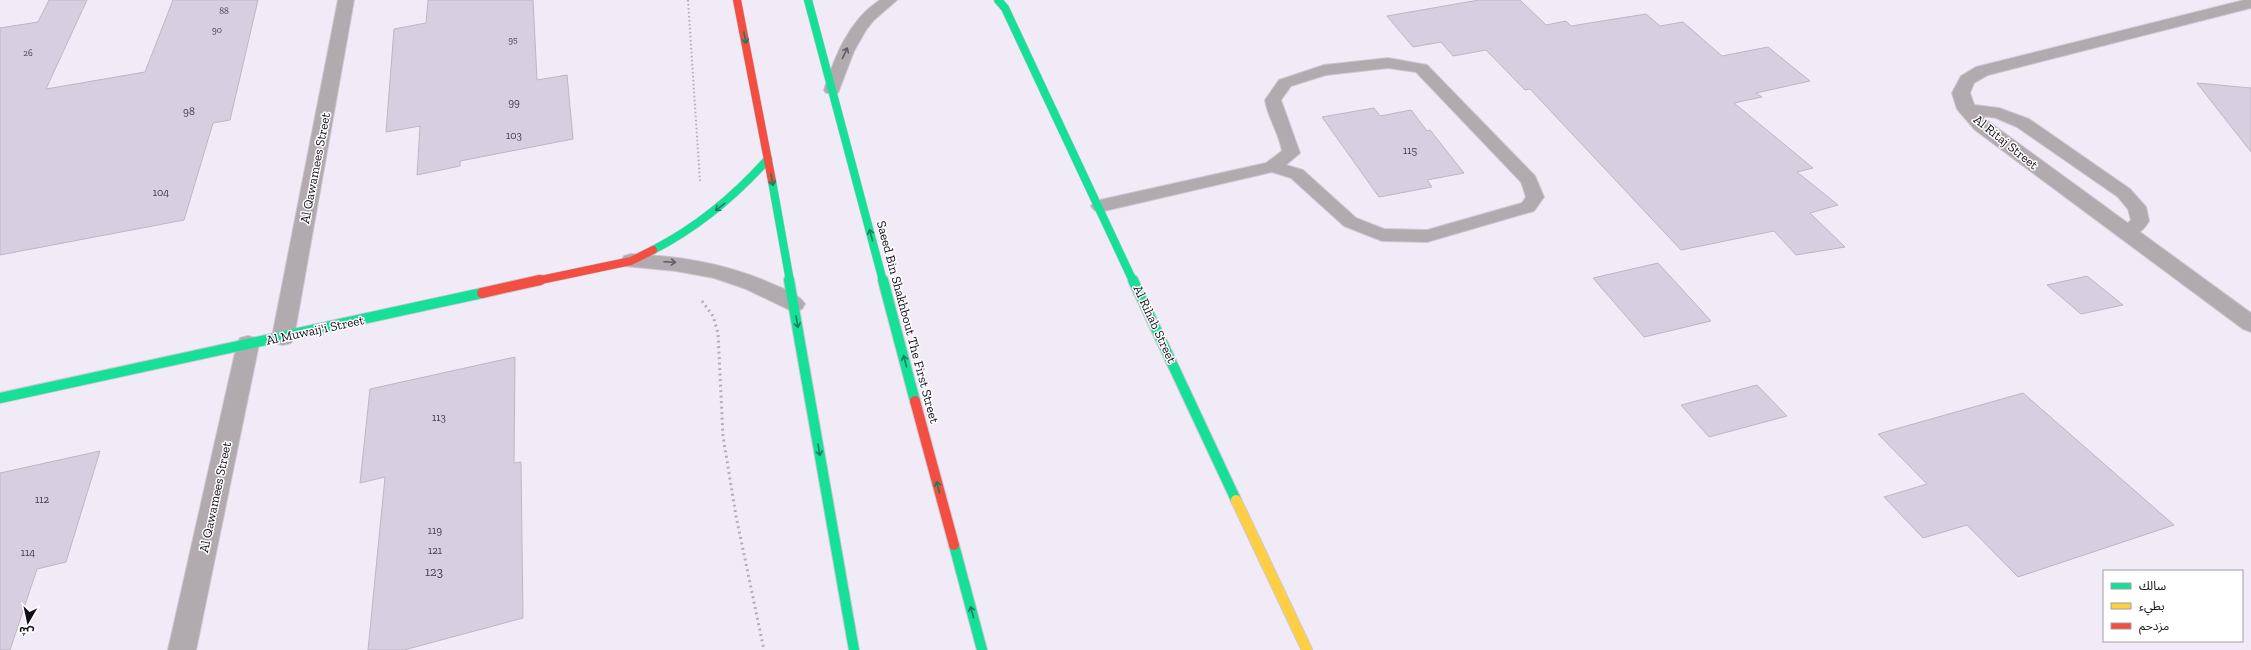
<svg xmlns="http://www.w3.org/2000/svg" width="2251" height="650" viewBox="0 0 2251 650" font-family="'Zilla Slab','Noto Sans Arabic',serif">
  <rect width="100%" height="100%" fill="#f0ebf6"/>
  <g fill="#d7cfdf" stroke="#bdb7c3">
    <path d="M49,0H87L46,89L145,72L173,0H258L230,120L213,123L184,220L0,255V28L38,22Z"/>
    <path d="M428,0H533L537,80L567,75L573,139L460,161V166L417,175L420,126L386,132L394,29L426,23Z"/>
    <path d="M1479,0H1520L1546,25L1566,21L1571,26L1646,14L1660,26L1683,22L1722,56L1768,47L1810,81L1756,93L1762,97L1734,103L1813,168L1797,172L1838,205L1810,213L1845,247L1796,255L1774,231L1681,250L1530,89L1525,90L1486,50L1453,56L1441,42L1413,47L1387,16Z"/>
    <path d="M2197,83L2251,88V152Z"/>
    <path d="M1374,108L1380,116L1411,110L1427,131L1430,130L1464,173L1427,180L1432,187L1379,197L1322,117Z"/>
    <path d="M1658,263L1711,321L1644,337L1593,278Z"/>
    <path d="M2087,276L2123,305L2081,314L2047,285Z"/>
    <path d="M515,357L514,463L521,462L523,618L404,650H368L385,477L360,483L370,389Z"/>
    <path d="M1757,385L1787,416L1709,437L1681,405Z"/>
    <path d="M2023,393L2174,525L2018,577L1967,525L1923,538L1884,497L1927,484L1878,434Z"/>
    <path d="M100,451L66,562L37,569L10,650H0V473Z"/>
  </g>
  <g fill="none" stroke-linecap="round" stroke-linejoin="round">
    <g stroke="#cdc8d2" stroke-width="2">
      <g id="lane">
        <path d="M880,0H897L874,20L866,30L854,51L838,93H826L824,90C835,56 849,20 880,0Z"/>
        <path d="M1388,58L1427,65L1535,176L1544,197L1534,211L1427,242L1382,241L1344,226L1291,178L1272,172L1100,212L1094,210L1091,206L1094,202L1100,200L1266,163L1282,151C1279,133 1268,118 1265,100L1279,80L1324,65ZM1388,68L1416,72L1521,182L1526,197L1522,203L1427,230L1384,229L1356,218L1303,170L1286,165L1300,153L1281,100L1291,86L1326,75Z"/>
        <path d="M1966,104L1999,108L2029,119L2130,189L2146,207L2149,221C2143,231 2133,241 2120,237L2118,233L2131,220L2128,209L2118,197L2017,127L1996,118L1960,112L1958,109L1960,106Z"/>
      </g>
    </g>
    <g stroke="#cdc8d2" stroke-width="2">
      <g id="street">
        <path d="M338,0H354L294,337L291,343L283,345L275,343L272,337Z"/>
        <path d="M2244,0H2251V8L1988,75L1974,83L1970,93L1975,107L1989,122L2251,313V332L2243,329L1975,130L1957,109L1952,93L1961,76L1976,67Z"/>
        <path d="M631,254C682,256 730,264 777,286C787,290 799,295 805,304L802,309L794,312L746,289L714,278L676,271L624,266L621,261L624,256Z"/>
        <path d="M248,336L256,338L259,344L196,650H168L237,344L240,338Z"/>
      </g>
    </g>
    <g stroke="#cdc8d2" stroke-width="9">
      <g id="fast-far1">
        <path d="M808,0L883,281"/>
        <path d="M998,0L1005,8L1133,281"/>
        <path d="M772,181L790,281"/>
        <path d="M653,250C698,227 734,197 768,159"/>
      </g>
    </g>
    <g stroke="#cdc8d2" stroke-width="12">
      <g id="fast">
        <path d="M789,280L854,650"/>
        <path d="M883,280L915,401"/>
        <path d="M1133,280L1236,500"/>
        <path d="M0,398L482,293"/>
        <path d="M954,545L982,650"/>
      </g>
    </g>
    <g stroke="#cdc8d2" stroke-width="12">
      <path id="slow" d="M1236,500L1307,650"/>
    </g>
    <g stroke="#cdc8d2" stroke-width="9">
      <g id="jam-far1">
        <path d="M737,0L772,181"/>
        <path d="M536,281L631,261L653,250"/>
      </g>
    </g>
    <g stroke="#cdc8d2" stroke-width="12">
      <g id="jam">
        <path d="M482,293L540,280"/>
        <path d="M915,401L954,545"/>
      </g>
    </g>
    <path stroke="#b4afb5" stroke-width="2" stroke-dasharray="1.5 2.5" stroke-linecap="butt" d="M688,0L700,181"/>
    <path stroke="#b4afb5" stroke-width="3" stroke-dasharray="2 3.5" stroke-linecap="butt" d="M702,301L713,316L718,333L723,436L736,516L764,650"/>
    <use href="#lane" fill="#b1abaf" fill-rule="evenodd"/>
    <use href="#street" fill="#b1abaf" fill-rule="evenodd"/>
    <use href="#fast-far1" stroke="#16e098" stroke-width="8"/>
    <use href="#fast" stroke="#16e098" stroke-width="10"/>
    <use href="#slow" stroke="#ffcf43" stroke-width="10"/>
    <use href="#jam-far1" stroke="#f24e42" stroke-width="8"/>
    <use href="#jam" stroke="#f24e42" stroke-width="10"/>
  </g>
  <defs><path id="oneway-shaft" d="M-6 0H5M1.5-3L5.5 0L1.5 3" fill="none" stroke-width="1.6" stroke-linecap="round" stroke-linejoin="round"/></defs>
  <g stroke="#15815f">
    <use href="#oneway-shaft" transform="translate(745 38) rotate(79)"/>
    <use href="#oneway-shaft" transform="translate(772 180) rotate(79)"/>
    <use href="#oneway-shaft" transform="translate(720 207) rotate(142)"/>
    <use href="#oneway-shaft" transform="translate(871 235) rotate(-105)"/>
    <use href="#oneway-shaft" transform="translate(797 322) rotate(80)"/>
    <use href="#oneway-shaft" transform="translate(905 361) rotate(-105)"/>
    <use href="#oneway-shaft" transform="translate(819 450) rotate(80)"/>
    <use href="#oneway-shaft" transform="translate(938 487) rotate(-105)"/>
    <use href="#oneway-shaft" transform="translate(972 612) rotate(-105)"/>
  </g>
  <g stroke="#625c64">
    <use href="#oneway-shaft" transform="translate(845 53) rotate(-65)"/>
    <use href="#oneway-shaft" transform="translate(670 262) rotate(3)"/>
  </g>
  <g text-anchor="middle" dominant-baseline="central" stroke-width="3" stroke-linejoin="round" paint-order="stroke">
    <g font-size="9" fill="#443e4a">
      <text x="224" y="11">88</text>
      <text x="217" y="30">90</text>
      <text x="513" y="40">95</text>
      <text x="28" y="53">26</text>
    </g>
    <g font-size="11" fill="#443e4a">
      <text x="514" y="102">99</text>
      <text x="189" y="111">98</text>
      <text x="514" y="135">103</text>
      <text x="1410" y="150">115</text>
      <text x="161" y="192">104</text>
      <text x="439" y="417">113</text>
      <text x="42" y="499">112</text>
      <text x="435" y="530">119</text>
      <text x="435" y="550">121</text>
      <text x="28" y="552">114</text>
    </g>
    <g font-size="13" fill="#130d19" stroke="#fff">
      <text transform="translate(2006 142) rotate(39)">Al Ritaj Street</text>
      <text transform="translate(315 168) rotate(-79)">Al Qawamees Street</text>
      <text transform="translate(908 322) rotate(75)">Saeed Bin Shakhbout The First Street</text>
      <text transform="translate(1155 324) rotate(65)">Al Rihab Street</text>
      <text transform="translate(315 330) rotate(-12)">Al Muwaij'i Street</text>
      <text transform="translate(215 497) rotate(-78)">Al Qawamees Street</text>
    </g>
    <g font-size="13" fill="#443e4a">
      <text x="434" y="571">123</text>
    </g>
  </g>
  <rect x="2103" y="570" width="140" height="72" fill="#ffffff" stroke="#a19ea3"/>
  <rect x="2111" y="583" width="20" height="6" fill="#16e098" stroke="#a19ea3"/>
  <text x="2139" y="590" font-size="12" fill="#130d19">سالك</text>
  <rect x="2111" y="603" width="20" height="6" fill="#ffcf43" stroke="#a19ea3"/>
  <text x="2139" y="610" font-size="12" fill="#130d19">بطيء</text>
  <rect x="2111" y="623" width="20" height="6" fill="#f24e42" stroke="#a19ea3"/>
  <text x="2139" y="630" font-size="12" fill="#130d19">مزدحم</text>
  <g transform="translate(28 622) rotate(189)" stroke="#ffffff" stroke-width="3" paint-order="stroke">
  <path d="M0-3L7 15L0 10L-7 15Z" fill="#130d19"/>
  <text y="-6" font-size="11" font-weight="bold" text-anchor="middle" fill="#130d19">ش</text>
  </g>
</svg>
